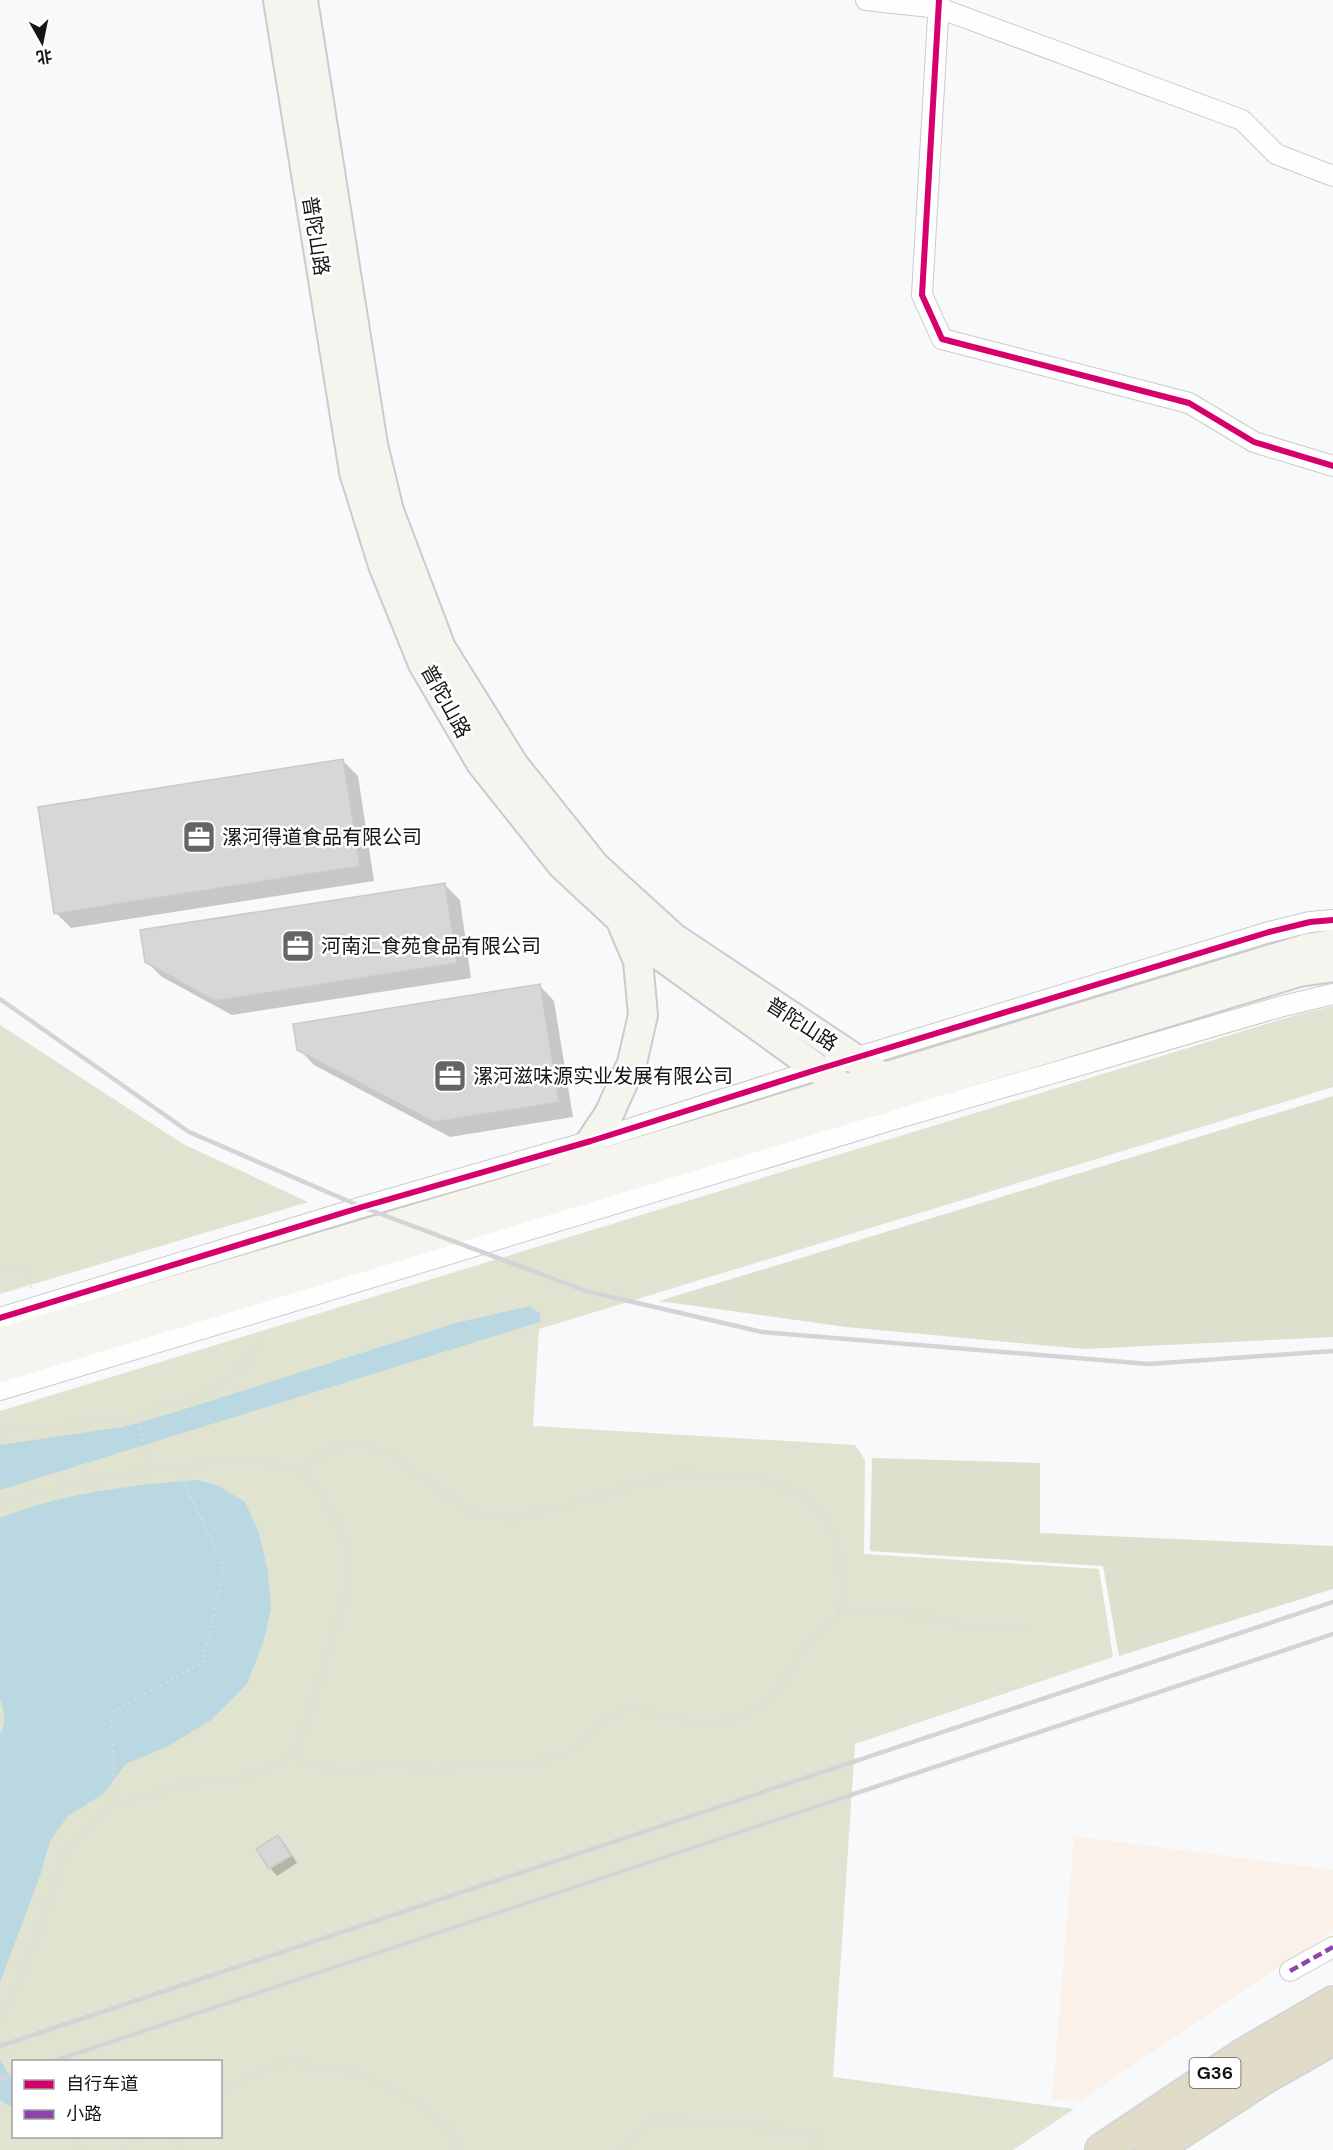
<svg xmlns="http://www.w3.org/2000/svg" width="1333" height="2150" viewBox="0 0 1333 2150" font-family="'DM Sans','Noto Sans SC',sans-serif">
  <rect width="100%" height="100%" fill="#f7f9fa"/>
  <path fill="#fbf1e9" d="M1074,1836L1333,1870V1931L1080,2101L1052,2100Z"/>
  <g fill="#e1e3d1" fill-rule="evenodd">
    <path d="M1333,1006V1087L539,1329L533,1426L855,1445L865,1460L864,1554L1099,1569L1113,1657L855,1744L833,2077L1074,2109L1013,2150H0V1411L1299,1014ZM14,2062H220V2136H14Z"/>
    <path d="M0,1025L183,1144L308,1202L0,1294Z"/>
  </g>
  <g fill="#dee0cd">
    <path d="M1333,1096V1337L1084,1349L846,1327L659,1301Z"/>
    <path d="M872,1458L1040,1463V1533L1333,1546V1589L1119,1656L1103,1566L870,1551Z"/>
  </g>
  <g fill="#bad8e1">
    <path d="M530,1306L540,1314V1322L0,1490V1445L122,1427L172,1413L456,1323Z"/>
    <path d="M197,1480L217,1485L245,1502L259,1533L268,1572L271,1608L264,1640L247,1684L210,1721L168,1746L126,1764L104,1793L67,1817L50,1841L41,1873L0,1983V1734C7,1721 4,1713 0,1699V1518C63,1493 130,1485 197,1480Z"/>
    <path d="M0,2059L13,2082V2108L0,2100Z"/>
  </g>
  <g fill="#0003">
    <path d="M343,761L358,776L374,881L71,928L56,913Z"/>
    <path d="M444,884L460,900L471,978L232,1015L162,977L146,961Z"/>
    <path d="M539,985L554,1001L573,1117L450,1137L314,1065L299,1049Z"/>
    <path d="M278,1837L285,1844L297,1863L277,1876L270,1868L258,1850Z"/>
  </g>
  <g fill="#d7d7d8" stroke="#cacacb" stroke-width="1.5">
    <path d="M343,759L360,866L54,914L38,807Z"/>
    <path d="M445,883L457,963L215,1001L145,962L140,930Z"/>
    <path d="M540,984L559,1102L434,1122L297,1050L293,1024Z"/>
    <path d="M278,1835L291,1856L269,1869L256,1849Z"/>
  </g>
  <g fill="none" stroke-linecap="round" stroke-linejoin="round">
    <g stroke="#cacccc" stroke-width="22">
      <g id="street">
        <path d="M866,0L939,8L1242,120L1276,154L1333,176"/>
        <path d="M939,0L922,295L942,339L1189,403L1254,442L1333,466"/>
        <path d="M0,1318L362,1207L591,1141L819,1069L1269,932L1310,922L1333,920"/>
        <path d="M0,1390L888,1121L1283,1006L1333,994"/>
        <path d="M1290,1971L1333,1947"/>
      </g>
    </g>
    <g stroke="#cacccc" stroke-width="32">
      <g id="secondary">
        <path d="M278,0L354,472L383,565L423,664L481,763L562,865L658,954L844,1088L880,1101L881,1076L674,938L595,866L514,765L441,648L389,511L373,445L303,0"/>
        <path d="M560,1174L591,1141L609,1114L632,1063L643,1015L638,961L623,926"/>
        <path d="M0,1342L559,1176L1308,948L1333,944"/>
        <path d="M0,1368L1299,972L1333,967"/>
      </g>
    </g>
    <g stroke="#d1d2d3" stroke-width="36">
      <g id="highway">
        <path d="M1102,2150L1244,2055L1333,2003"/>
        <path d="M1152,2150L1266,2076L1333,2038"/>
      </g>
    </g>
    <g stroke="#dbdcdc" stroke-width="3" stroke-dasharray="1.5 4.5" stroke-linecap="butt">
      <path d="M0,1269L25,1270L32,1290"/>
      <path d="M138,1416L149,1471"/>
      <path d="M0,1432L30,1426L72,1425L130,1418L188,1401L235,1375L258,1347L261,1330"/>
      <path d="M0,1504L77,1483L149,1471L219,1461H259L298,1470L311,1481L337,1520L348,1551L347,1589L302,1738L284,1760L246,1777L178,1785L108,1808L67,1849L22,1976L0,2021"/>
      <path d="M838,1614H897L937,1618L965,1626L1025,1629"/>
      <path d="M292,1752L307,1764L349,1772L392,1764L436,1771L469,1763L524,1764L563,1756L612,1714L633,1708L680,1720L708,1724L736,1717L769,1702L806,1648L838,1614L843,1592L837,1542L827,1520L803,1497L763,1479L683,1472L513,1520L479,1516L389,1454L365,1446H344L316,1457L298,1470"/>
      <path d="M115,1806L111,1713L203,1662L224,1568L177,1467"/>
      <path d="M0,2041L14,2065"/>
      <path d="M220,2091L233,2083L287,2061L361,2073L419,2102L453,2134L458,2150"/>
      <path d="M71,2136L82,2150"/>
      <path d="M172,2136L182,2150"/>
      <path d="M121,2150L141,2136"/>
      <path d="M621,2150L652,2119L817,2132V2150"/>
    </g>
    <use href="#street" stroke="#fefefe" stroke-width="20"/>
    <use href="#secondary" stroke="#f5f4ef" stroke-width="28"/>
    <use href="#highway" stroke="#e1dbca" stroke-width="33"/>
    <g stroke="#d3d4d5" stroke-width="4.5">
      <path d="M0,999L189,1132L362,1207L586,1291L762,1332L1149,1364L1333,1351"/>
      <path d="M0,2046L1333,1602"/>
      <path d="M51,2062L1333,1634"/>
      <path d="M0,2079L14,2074"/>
    </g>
    <path stroke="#8e44ad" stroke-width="4.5" stroke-dasharray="9 4.5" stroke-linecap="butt" d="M1290,1971L1333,1947"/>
    <g stroke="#fff" stroke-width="10">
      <g id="cycleway">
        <path d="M939,0L922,295L942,339L1189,403L1254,442L1333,466"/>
        <path d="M0,1318L362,1207L591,1141L819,1069L1269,932L1310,922L1333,920"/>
      </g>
    </g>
    <use href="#cycleway" stroke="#d6006c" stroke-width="6"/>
  </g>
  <defs>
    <g id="office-square" transform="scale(1.725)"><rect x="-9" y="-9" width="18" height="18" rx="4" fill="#636566" stroke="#fff"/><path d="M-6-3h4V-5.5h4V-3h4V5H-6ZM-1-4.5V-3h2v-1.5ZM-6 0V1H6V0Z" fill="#fff"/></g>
  </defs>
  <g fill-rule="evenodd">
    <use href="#office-square" x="199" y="837"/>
    <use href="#office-square" x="298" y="946"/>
    <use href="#office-square" x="450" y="1076"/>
  </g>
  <g text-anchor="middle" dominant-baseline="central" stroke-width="5" stroke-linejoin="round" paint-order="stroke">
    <rect fill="#fff" stroke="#5a5b5c" stroke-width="1.5" x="1189.5" y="2058" width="51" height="30" rx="4.5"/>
    <g font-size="18" font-weight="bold" fill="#141516">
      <text x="1215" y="2073">G36</text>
    </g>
    <g font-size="20" fill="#141516" stroke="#fff">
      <text transform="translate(316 236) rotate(81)">普陀山路</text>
      <text transform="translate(446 701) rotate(61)">普陀山路</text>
      <text transform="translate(802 1024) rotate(33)">普陀山路</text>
    </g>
    <g font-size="20" fill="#141516" stroke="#fff" text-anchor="start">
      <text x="222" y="837">漯河得道食品有限公司</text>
      <text x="321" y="946">河南汇食苑食品有限公司</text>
      <text x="473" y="1076">漯河滋味源实业发展有限公司</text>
    </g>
  </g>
  <rect x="12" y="2060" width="210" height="78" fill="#ffffff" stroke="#a1a1a2" stroke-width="1.5"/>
  <rect x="24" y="2080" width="30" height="9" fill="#d6006c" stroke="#a1a1a2" stroke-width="1.5"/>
  <text x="66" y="2090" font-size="18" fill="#141516">自行车道</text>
  <rect x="24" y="2110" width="30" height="9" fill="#8e44ad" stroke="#a1a1a2" stroke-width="1.5"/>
  <text x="66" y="2120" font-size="18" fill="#141516">小路</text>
  <g transform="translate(42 42) rotate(171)" stroke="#ffffff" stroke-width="4.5" paint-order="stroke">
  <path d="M0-4.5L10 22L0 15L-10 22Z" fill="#141516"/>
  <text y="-9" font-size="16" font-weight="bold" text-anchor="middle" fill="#141516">北</text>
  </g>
</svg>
